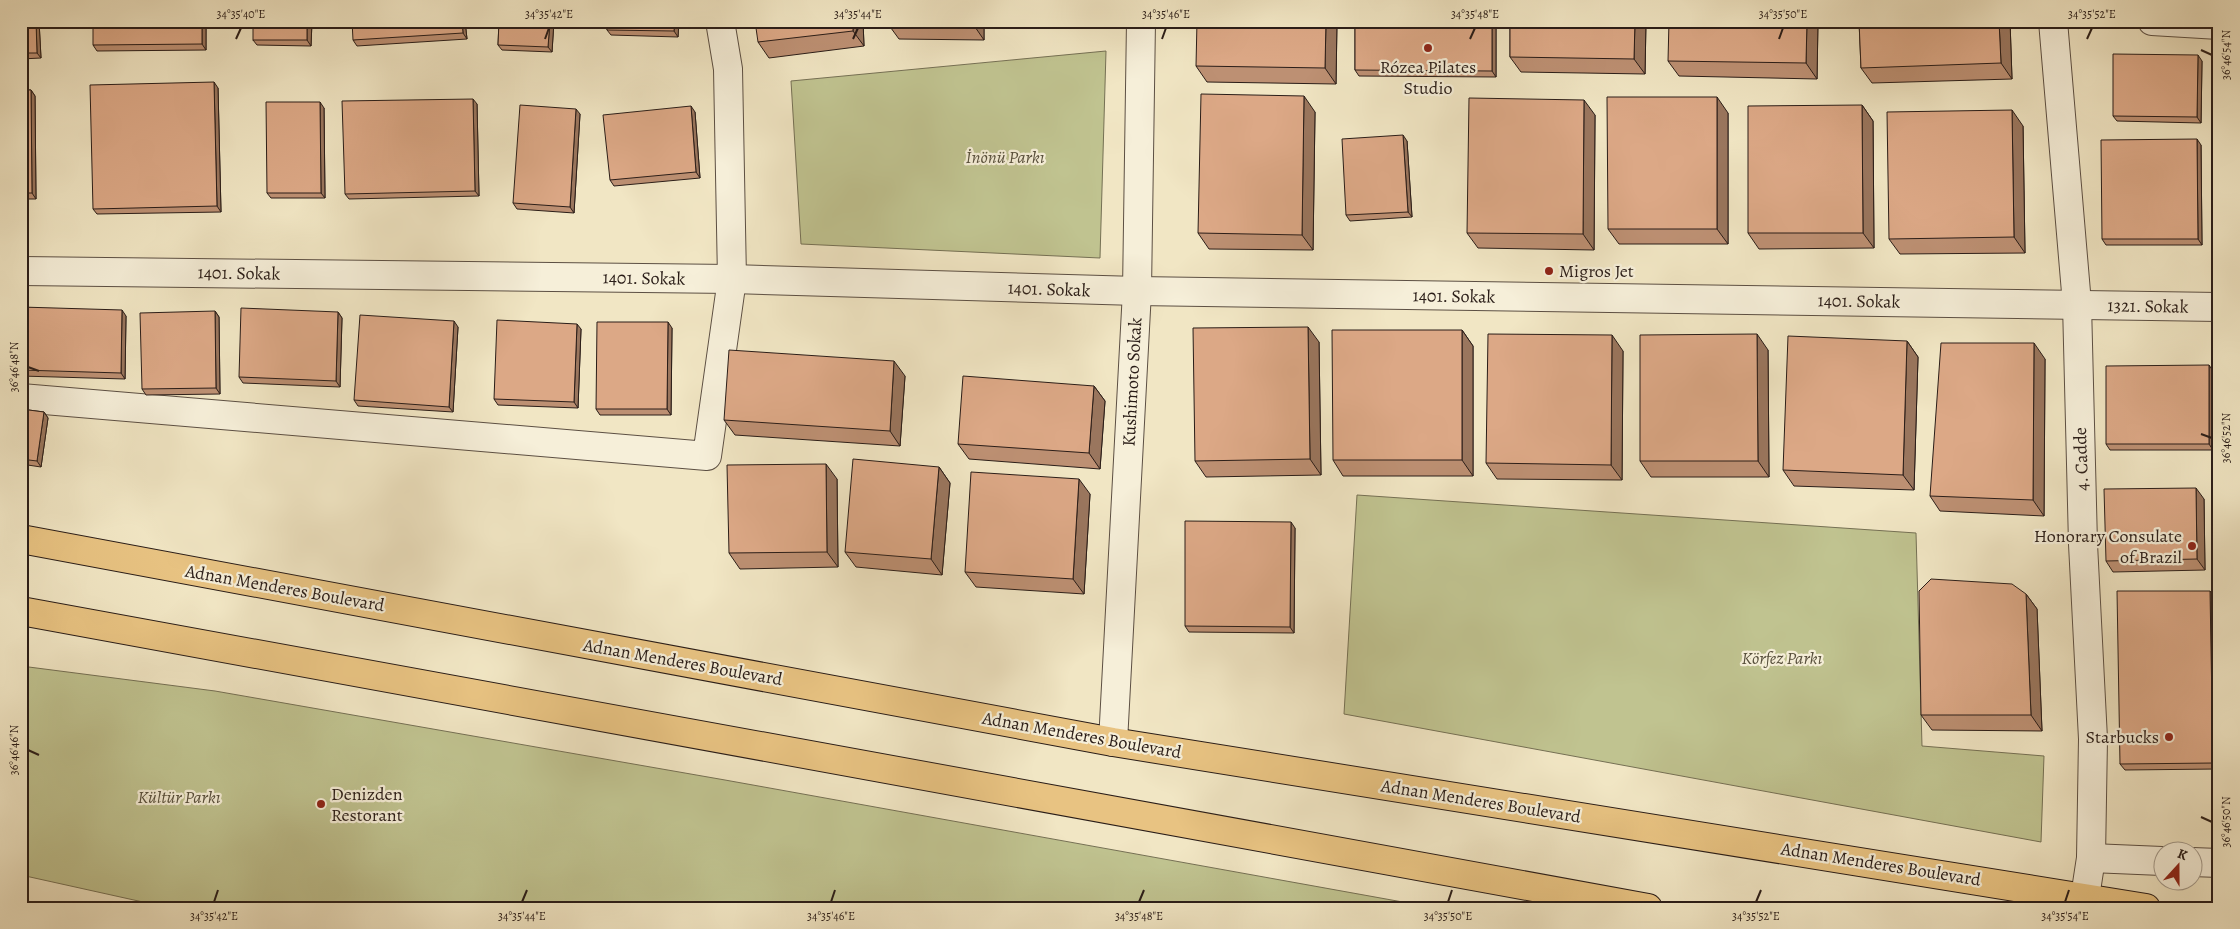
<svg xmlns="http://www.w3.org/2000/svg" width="2240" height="929" viewBox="0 0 2240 929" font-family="Alegreya,serif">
  <rect width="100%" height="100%" fill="#f1e6c4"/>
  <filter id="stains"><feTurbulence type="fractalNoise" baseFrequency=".004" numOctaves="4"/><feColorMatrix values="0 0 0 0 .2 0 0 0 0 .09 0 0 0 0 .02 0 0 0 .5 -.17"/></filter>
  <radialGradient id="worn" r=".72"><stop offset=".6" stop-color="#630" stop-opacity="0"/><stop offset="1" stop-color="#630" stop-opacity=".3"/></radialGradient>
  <g fill="#c0c390" stroke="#757054">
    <path d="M1106,51L1100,258L801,244L791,81Z"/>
    <path d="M1357,495L1916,533L1922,746L2044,756L2041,842L1344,714Z"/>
    <path d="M21,666L215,691L725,780L1436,908H170L21,875Z"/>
  </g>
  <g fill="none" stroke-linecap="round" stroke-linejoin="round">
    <g stroke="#5c4f43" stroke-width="30">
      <g id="minor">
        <path d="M2152,21L2219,25"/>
        <path d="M21,271L732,279L1137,291L2219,307"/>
        <path d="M21,398L707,456L732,279L728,69L720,21"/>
        <path d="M1113,742L1137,291L1141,21"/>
        <path d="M2091,858L2162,861"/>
        <path d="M2192,862L2219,863"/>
      </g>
    </g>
    <g stroke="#5c4f43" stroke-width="30">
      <path id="tertiary" d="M2053,21L2077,304L2083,544L2093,739L2091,858L2085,897"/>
    </g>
    <g stroke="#2a1d18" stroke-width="30">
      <g id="primary">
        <path d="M21,539L1113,742L2146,908"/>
        <path d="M21,611L1648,908"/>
      </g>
    </g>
    <use href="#minor" stroke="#f6efd9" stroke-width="28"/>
    <use href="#tertiary" stroke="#f6efd9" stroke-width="28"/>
    <use href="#primary" stroke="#e8c382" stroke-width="28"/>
  </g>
  <g fill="#bd9073" stroke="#2a1d18">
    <path d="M21,21H39L41,58L21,59Z"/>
    <path d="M206,21V50L97,51L93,45Z"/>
    <path d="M312,21L311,46L257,45L253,40Z"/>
    <path d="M465,21L467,39L357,46L353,40Z"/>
    <path d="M499,21H554L552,52L502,50L498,45Z"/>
    <path d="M607,21H679L678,37L611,35L607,30Z"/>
    <path d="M863,21L864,46L769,58L758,42Z"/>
    <path d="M984,21V40L899,39L888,24Z"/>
    <path d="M1016,21H1102V23L1018,25Z"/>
    <path d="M1337,21L1336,84L1207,82L1196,66Z"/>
    <path d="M1355,21H1496V77L1359,76L1355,70Z"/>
    <path d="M1510,21H1646L1645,74L1521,72L1510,57Z"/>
    <path d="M1818,21L1817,79L1679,76L1668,61Z"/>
    <path d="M1859,21H2010L2012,79L1872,83L1861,68Z"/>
    <path d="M2202,61L2201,123L2117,121L2113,116Z"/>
    <path d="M218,88L221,212L97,214L93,209Z"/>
    <path d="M21,90H31L35,96L36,199H21Z"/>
    <path d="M477,104L479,196L349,199L345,194Z"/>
    <path d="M1862,105L1873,121L1874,248L1759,249L1748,233Z"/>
    <path d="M324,108L325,198H271L267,193Z"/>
    <path d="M695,112L700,178L614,186L610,180Z"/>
    <path d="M1315,112L1313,250L1209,249L1198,233Z"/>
    <path d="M1728,113V244H1619L1608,229Z"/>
    <path d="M580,114L574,213L517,209L513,203Z"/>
    <path d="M1595,115L1594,250L1478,248L1467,233Z"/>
    <path d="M2023,126L2025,253L1900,254L1889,239Z"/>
    <path d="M1407,141L1412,217L1350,221L1346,215Z"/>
    <path d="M2201,145L2202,245H2106L2102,239Z"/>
    <path d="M21,307L126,316L125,379L21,376Z"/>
    <path d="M215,311L219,317L220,394L146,395L142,389Z"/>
    <path d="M338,312L342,318L340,387L243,383L239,377Z"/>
    <path d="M458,327L453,412L358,406L354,400Z"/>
    <path d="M672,328L671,415H600L596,409Z"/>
    <path d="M581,329L578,408L498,405L494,399Z"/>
    <path d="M1462,330L1473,346V476H1343L1333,460Z"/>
    <path d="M1907,341L1918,357L1914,490L1794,486L1783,470Z"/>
    <path d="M1319,342L1321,475L1206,477L1195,461Z"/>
    <path d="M1768,350L1769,477H1651L1640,461Z"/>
    <path d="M1623,351L1622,480L1497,479L1486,463Z"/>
    <path d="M2045,359L2044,516L1940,511L1930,496Z"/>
    <path d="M2213,371V450H2110L2106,444Z"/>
    <path d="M905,376L900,446L735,435L724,420Z"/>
    <path d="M1094,386L1105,401L1100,469L969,459L958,444Z"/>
    <path d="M21,409L44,412L48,418L41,467L21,464Z"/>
    <path d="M939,467L950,483L942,575L856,567L845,552Z"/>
    <path d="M837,479L838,567L740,569L729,553Z"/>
    <path d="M1090,494L1084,594L976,587L965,572Z"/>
    <path d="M2204,499L2205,570L2113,572L2106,561Z"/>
    <path d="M1295,528L1294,633L1189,632L1185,626Z"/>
    <path d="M2026,594L2037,609L2042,731L1932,730L1921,715Z"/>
    <path d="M2214,596L2217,769L2125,770L2120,764Z"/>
  </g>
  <g fill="#9a765e" stroke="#2a1d18">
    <path d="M36,21H39L41,58L37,53Z"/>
    <path d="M202,21H206V50L202,44Z"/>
    <path d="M307,21H312L311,46L307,40Z"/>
    <path d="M462,21H465L467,39L463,33Z"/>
    <path d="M550,21H554L552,52L548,47Z"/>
    <path d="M675,21H679L678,37L674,31Z"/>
    <path d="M853,21H863L864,46L853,31Z"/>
    <path d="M973,21H984V40L973,24Z"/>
    <path d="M1326,21H1337L1336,84L1325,68Z"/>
    <path d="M1492,21H1496V77L1492,71Z"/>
    <path d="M1635,21H1646L1645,74L1634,59Z"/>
    <path d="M1807,21H1818L1817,79L1806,63Z"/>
    <path d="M1999,21H2010L2012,79L2001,63Z"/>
    <path d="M2198,55L2202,61L2201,123L2197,117Z"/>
    <path d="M214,82L218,88L221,212L217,206Z"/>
    <path d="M31,90L35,96L36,199L32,193Z"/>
    <path d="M1304,96L1315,112L1313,250L1302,235Z"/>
    <path d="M1717,97L1728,113V244L1717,229Z"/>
    <path d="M473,99L477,104L479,196L475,191Z"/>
    <path d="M1584,100L1595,115L1594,250L1583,234Z"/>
    <path d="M320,102L324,108L325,198L321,193Z"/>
    <path d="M1862,105L1873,121L1874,248L1863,233Z"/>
    <path d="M691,106L695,112L700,178L696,172Z"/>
    <path d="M576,109L580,114L574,213L570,207Z"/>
    <path d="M2012,110L2023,126L2025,253L2014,237Z"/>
    <path d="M1403,135L1407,141L1412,217L1408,212Z"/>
    <path d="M2197,139L2201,145L2202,245L2198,239Z"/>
    <path d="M122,310L126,316L125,379L121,373Z"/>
    <path d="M215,311L219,317L220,394L216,388Z"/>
    <path d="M338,312L342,318L340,387L336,381Z"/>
    <path d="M454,321L458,327L453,412L449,407Z"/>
    <path d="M668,322L672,328L671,415L667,409Z"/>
    <path d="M577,324L581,329L578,408L574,402Z"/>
    <path d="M1308,327L1319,342L1321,475L1310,459Z"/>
    <path d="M1462,330L1473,346V476L1462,460Z"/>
    <path d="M1757,334L1768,350L1769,477L1758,461Z"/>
    <path d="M1612,335L1623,351L1622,480L1611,465Z"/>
    <path d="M1907,341L1918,357L1914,490L1903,475Z"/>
    <path d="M2034,343L2045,359L2044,516L2033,500Z"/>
    <path d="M894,361L905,376L900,446L890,431Z"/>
    <path d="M2209,365L2213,371V450L2209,444Z"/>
    <path d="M1094,386L1105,401L1100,469L1089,453Z"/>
    <path d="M44,412L48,418L41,467L37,461Z"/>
    <path d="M826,464L837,479L838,567L827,552Z"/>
    <path d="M939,467L950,483L942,575L931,559Z"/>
    <path d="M1079,479L1090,494L1084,594L1073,579Z"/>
    <path d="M2196,488L2204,499L2205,570L2197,559Z"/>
    <path d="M1291,522L1295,528L1294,633L1290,627Z"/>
    <path d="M2210,591L2214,596L2217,769L2213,763Z"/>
    <path d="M2026,594L2037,609L2042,731L2031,715Z"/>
  </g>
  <g fill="#dca886" stroke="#2a1d18">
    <path d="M21,21H36L37,53H21Z"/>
    <path d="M93,21H202V44L93,45Z"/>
    <rect x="253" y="21" width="54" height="19"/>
    <path d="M352,21H462L463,33L353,40Z"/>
    <path d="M499,21H550L548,47L498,45Z"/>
    <path d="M607,21H675L674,31L607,30Z"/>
    <path d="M755,21H853V31L758,42Z"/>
    <rect x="888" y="21" width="85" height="3"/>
    <path d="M1197,21H1326L1325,68L1196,66Z"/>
    <path d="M1355,21H1492V71L1355,70Z"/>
    <path d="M1510,21H1635L1634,59L1510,57Z"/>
    <path d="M1669,21H1807L1806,63L1668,61Z"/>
    <path d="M1859,21H1999L2001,63L1861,68Z"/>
    <path d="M2113,54L2198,55L2197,117L2113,116Z"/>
    <path d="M214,82L217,206L93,209L90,85Z"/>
    <path d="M21,90H31L32,193H21Z"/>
    <path d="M1201,94L1304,96L1302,235L1198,233Z"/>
    <path d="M1607,97H1717V229H1608Z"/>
    <path d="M1469,98L1584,100L1583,234L1467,233Z"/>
    <path d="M473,99L475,191L345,194L342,101Z"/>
    <path d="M266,102H320L321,193H267Z"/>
    <path d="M520,105L576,109L570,207L513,203Z"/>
    <path d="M1862,105L1863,233H1748V106Z"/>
    <path d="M691,106L696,172L610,180L603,115Z"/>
    <path d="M2012,110L2014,237L1889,239L1887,112Z"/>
    <path d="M1403,135L1408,212L1346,215L1342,139Z"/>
    <path d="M2197,139L2198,239H2102L2101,140Z"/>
    <path d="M21,307L122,310L121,373L21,370Z"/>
    <path d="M241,308L338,312L336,381L239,377Z"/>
    <path d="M215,311L216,388L142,389L140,313Z"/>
    <path d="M360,315L454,321L449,407L354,400Z"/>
    <path d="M497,320L577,324L574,402L494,399Z"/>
    <path d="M597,322H668L667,409H596Z"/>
    <path d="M1308,327L1310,459L1195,461L1193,328Z"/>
    <path d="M1332,330H1462V460H1333Z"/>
    <path d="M1488,334L1612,335L1611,465L1486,463Z"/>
    <path d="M1757,334L1758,461H1640V335Z"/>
    <path d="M1788,336L1907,341L1903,475L1783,470Z"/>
    <path d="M1941,343H2034L2033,500L1930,496Z"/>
    <path d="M729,350L894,361L890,431L724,420Z"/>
    <path d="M2209,365V444H2106V366Z"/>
    <path d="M963,376L1094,386L1089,453L958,444Z"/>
    <path d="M21,409L44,412L37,461L21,459Z"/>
    <path d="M853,459L939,467L931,559L845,552Z"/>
    <path d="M826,464L827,552L729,553L727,465Z"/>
    <path d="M971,472L1079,479L1073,579L965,572Z"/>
    <path d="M2196,488L2197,559L2106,561L2104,489Z"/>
    <path d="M1185,521L1291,522L1290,627L1185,626Z"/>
    <path d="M1931,579L2012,584L2026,594L2031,715H1921L1919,591Z"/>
    <path d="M2117,591H2210L2213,763L2120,764Z"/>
  </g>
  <path fill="none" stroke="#2a1d18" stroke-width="2" d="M236,39L241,28M545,39L549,28M853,39L858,28M1162,39L1166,28M1470,39L1475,28M1779,39L1783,28M2087,39L2092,28M2201,50L2212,55M28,367L39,371M2201,434L2212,438M28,750L39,755M2201,817L2212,822M214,902L218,890M522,902L527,890M831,902L835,890M1139,902L1144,890M1448,902L1452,890M1756,902L1761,890M2065,902L2069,890"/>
  <g fill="#8f2418" stroke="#f6efd9" stroke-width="2">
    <circle cx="1428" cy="48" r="5"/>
    <circle cx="1549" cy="271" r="5"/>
    <circle cx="2192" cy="546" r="5"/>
    <circle cx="2169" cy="737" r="5"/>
    <circle cx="321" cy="804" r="5"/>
  </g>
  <g text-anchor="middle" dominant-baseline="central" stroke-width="4.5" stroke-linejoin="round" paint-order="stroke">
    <g font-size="18" fill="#2a1d18" stroke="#f6efd9" text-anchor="start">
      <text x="1428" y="67" text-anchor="middle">Rózea Pilates<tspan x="1428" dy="21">Studio</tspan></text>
      <text x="1559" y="271">Migros Jet</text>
      <text x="2182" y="536" text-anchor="end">Honorary Consulate<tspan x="2182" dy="21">of Brazil</tspan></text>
      <text x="2159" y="737" text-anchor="end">Starbucks</text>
      <text x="331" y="794">Denizden<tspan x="331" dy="21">Restorant</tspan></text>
    </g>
    <g font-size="18" font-style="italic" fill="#574f3c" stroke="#f6efd9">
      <text x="1005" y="157">İnönü Parkı</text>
      <text x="1782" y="658">Körfez Parkı</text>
      <text x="179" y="797">Kültür Parkı</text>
    </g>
    <g font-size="18" fill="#2a1d18" stroke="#f6efd9">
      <text transform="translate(239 273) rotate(1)">1401. Sokak</text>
      <text transform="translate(644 278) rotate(1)">1401. Sokak</text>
      <text transform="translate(1049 289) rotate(2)">1401. Sokak</text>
      <text transform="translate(1454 296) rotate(1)">1401. Sokak</text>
      <text transform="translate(1859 301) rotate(1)">1401. Sokak</text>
      <text transform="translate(2148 306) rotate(1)">1321. Sokak</text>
      <text transform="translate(1132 382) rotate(-87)">Kushimoto Sokak</text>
      <text transform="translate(2081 459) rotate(-92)">4. Cadde</text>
      <text transform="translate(285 588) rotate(10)">Adnan Menderes Boulevard</text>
      <text transform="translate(683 662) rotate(10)">Adnan Menderes Boulevard</text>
      <text transform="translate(1082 735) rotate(10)">Adnan Menderes Boulevard</text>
      <text transform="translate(1481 801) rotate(9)">Adnan Menderes Boulevard</text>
      <text transform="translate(1881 864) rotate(9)">Adnan Menderes Boulevard</text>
    </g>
  </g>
  <rect width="2240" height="929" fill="none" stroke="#f1e6c4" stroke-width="55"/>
  <g transform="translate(2178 866) rotate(21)"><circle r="24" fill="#f6efd9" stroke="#a49b8c"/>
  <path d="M0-4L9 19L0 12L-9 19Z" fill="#8f2418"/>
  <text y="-8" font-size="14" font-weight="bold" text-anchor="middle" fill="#2a1d18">K</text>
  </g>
  <rect x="28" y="28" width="2184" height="874" fill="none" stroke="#2a1d18" stroke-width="2"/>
  <g font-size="12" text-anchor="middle" fill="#2a1d18">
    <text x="241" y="18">34°35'40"E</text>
    <text x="549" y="18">34°35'42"E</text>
    <text x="858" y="18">34°35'44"E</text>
    <text x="1166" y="18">34°35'46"E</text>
    <text x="1475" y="18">34°35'48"E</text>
    <text x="1783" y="18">34°35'50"E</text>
    <text x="2092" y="18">34°35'52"E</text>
    <text transform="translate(2226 55) rotate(-90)" y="4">36°46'54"N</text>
    <text transform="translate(14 367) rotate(-90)" y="4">36°46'48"N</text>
    <text transform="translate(2226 438) rotate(-90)" y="4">36°46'52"N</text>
    <text transform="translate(14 750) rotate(-90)" y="4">36°46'46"N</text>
    <text transform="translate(2226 822) rotate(-90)" y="4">36°46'50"N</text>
    <text x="214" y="920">34°35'42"E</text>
    <text x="522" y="920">34°35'44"E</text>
    <text x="831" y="920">34°35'46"E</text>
    <text x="1139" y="920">34°35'48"E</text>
    <text x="1448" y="920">34°35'50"E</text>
    <text x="1756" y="920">34°35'52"E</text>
    <text x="2065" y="920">34°35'54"E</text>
  </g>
  <rect width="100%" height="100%" filter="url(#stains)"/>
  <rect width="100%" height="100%" fill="url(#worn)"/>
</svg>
